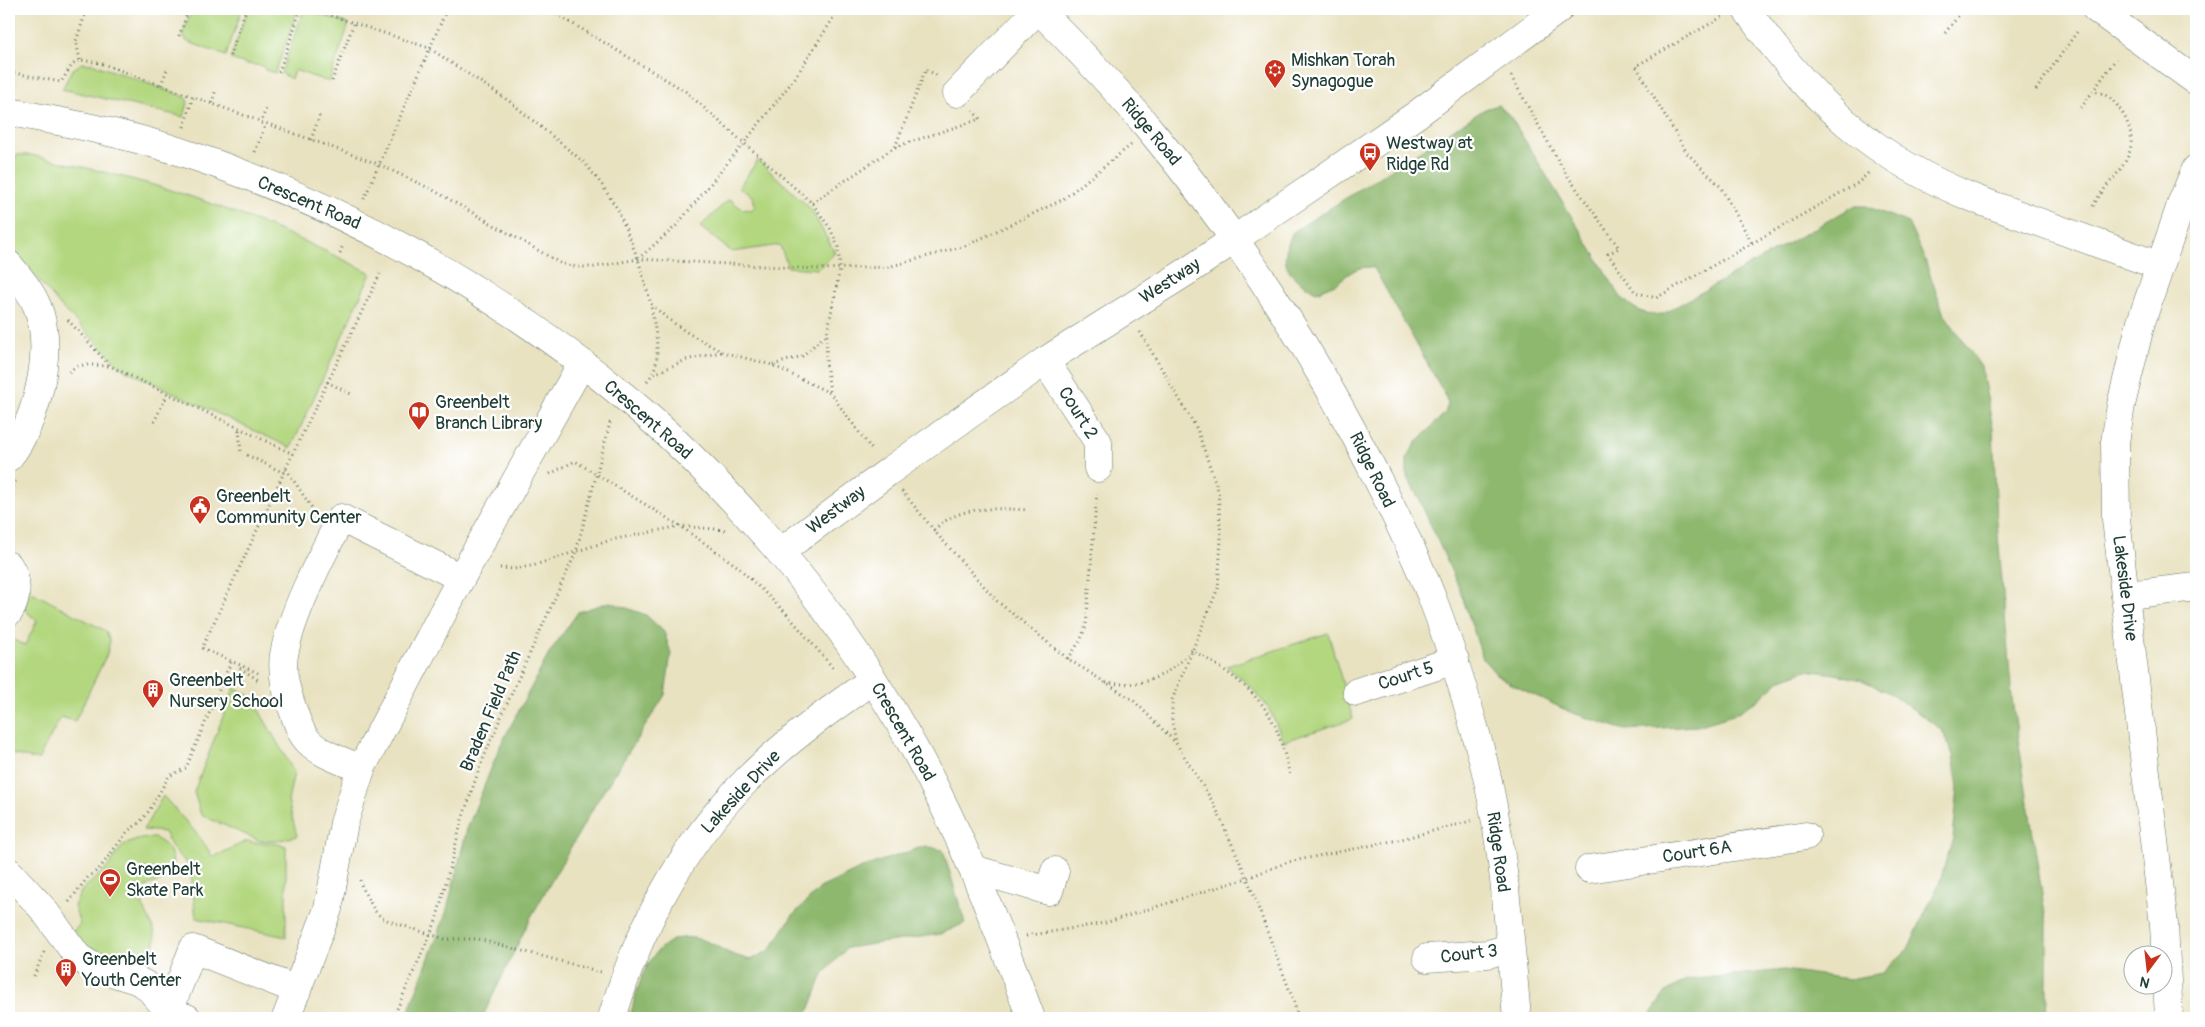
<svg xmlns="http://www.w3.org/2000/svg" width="2205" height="1027" viewBox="0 0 2205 1027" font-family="Pangolin,sans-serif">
  <rect width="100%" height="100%" fill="#fff"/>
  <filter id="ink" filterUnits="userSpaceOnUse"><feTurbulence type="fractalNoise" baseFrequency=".02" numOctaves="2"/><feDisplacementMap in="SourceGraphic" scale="10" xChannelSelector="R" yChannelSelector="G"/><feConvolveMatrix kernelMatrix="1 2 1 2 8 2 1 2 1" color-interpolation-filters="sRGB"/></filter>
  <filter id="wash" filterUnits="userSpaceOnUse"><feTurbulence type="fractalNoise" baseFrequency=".0096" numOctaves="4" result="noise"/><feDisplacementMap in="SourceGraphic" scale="20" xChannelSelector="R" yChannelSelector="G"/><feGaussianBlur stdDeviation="1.12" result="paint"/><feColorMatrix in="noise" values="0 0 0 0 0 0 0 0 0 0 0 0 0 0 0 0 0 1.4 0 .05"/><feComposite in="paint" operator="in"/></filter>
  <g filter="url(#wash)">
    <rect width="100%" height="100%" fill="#e9e2c1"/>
    <g fill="#b3d77f" stroke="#698a5a">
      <path d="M192,9H242L226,56L186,41V38L182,36Z"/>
      <path d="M248,9H298L275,73L265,70L263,66L246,64L230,59Z"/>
      <path d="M304,9L349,24L329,82L294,70L291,79L281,73Z"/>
      <path d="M82,63L93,64L186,97L188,103L184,117L62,89L72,70Z"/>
      <path d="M16,155H31C84,167 137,179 189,196C252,217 312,244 371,273L291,448L123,369L63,309L9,245C9,217 3,181 16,155Z"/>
      <path d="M758,160L811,209L835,253L818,269L788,267L780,245L732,252L700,227L729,199L742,209L751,210L755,206L753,197L739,187Z"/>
      <path d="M28,590L106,631L110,641L107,654L75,721L61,717L38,760L9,753V638L25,645L37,621L29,614L25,608Z"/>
      <path d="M1328,633L1353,719L1284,741L1269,709L1254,690L1227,666Z"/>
      <path d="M234,688L251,696L294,772L288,801L297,836L276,841H260L201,815L194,792Z"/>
      <path d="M163,796L199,836L213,857L247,841C260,845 274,841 286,846V937L196,918L190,867L173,849L164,832L143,830Z"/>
      <path d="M154,838C171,844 179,862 166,877C158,886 146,880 142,894C140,905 147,913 151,923C158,935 157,957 139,961C127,963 113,962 101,962L72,933L80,924L74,906L82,890L107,868L123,845L140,839Z"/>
    </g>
    <g fill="#8eb86e" stroke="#567a51">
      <path d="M1498,105L1510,116L1620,296C1634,309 1643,316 1663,314L1854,206H1866L1908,223L1925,260L1943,312L1981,367L1993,428L1997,523L2012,699L2047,926V1000L2045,1018H1648L1666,992L1686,980L1784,970L1849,979L1882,973L1908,949L1940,881L1953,838L1958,787L1953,755L1942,730L1893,695L1862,680L1835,674L1806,670L1780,680L1758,700L1733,715L1697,726L1625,730L1570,712L1513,685L1496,674L1483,659L1460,590L1419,499L1407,477V457L1417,442L1445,413L1448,404L1445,395L1374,268C1356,264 1349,275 1335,284C1329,287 1322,289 1316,292C1287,275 1277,266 1293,232L1485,109Z"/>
      <path d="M610,602L646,615L664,632L671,653L665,695L596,803L531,917L482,1018H406L446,913L467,829L501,744L550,652L578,612Z"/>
      <path d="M925,846L943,850L965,923L941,934L847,948L823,974L806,1018H630C639,979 655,921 708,942C716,945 722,950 729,953C736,956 744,958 751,960L770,950L792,916L820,888L866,866Z"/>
    </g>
  </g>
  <g filter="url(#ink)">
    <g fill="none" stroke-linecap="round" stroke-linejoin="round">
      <g stroke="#667765" stroke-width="29">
        <g id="minor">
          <path d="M1038,9C1077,48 1116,88 1151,131C1242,240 1319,360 1382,488C1400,525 1419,563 1434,603C1453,653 1468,704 1482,756C1504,841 1509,931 1517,1018"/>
          <path d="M1746,9C1810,100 1873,159 1978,200L2160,266"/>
          <path d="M2096,9L2196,81"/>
          <path d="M957,93L1038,9"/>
          <path d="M9,112C65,122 123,133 178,151C342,204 498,291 631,402C684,446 733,498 778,550C827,606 869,670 906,734C958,824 995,921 1031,1018"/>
          <path d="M9,265C19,277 31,291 37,306C55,349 37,422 9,457"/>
          <path d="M1045,361L1098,442V468"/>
          <path d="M780,552L888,472L1045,361L1191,269L1416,115L1559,9"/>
          <path d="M9,566C18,580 18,598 9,612"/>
          <path d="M2127,595L2196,587"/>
          <path d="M1357,692L1455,660"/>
          <path d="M361,769C344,761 321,755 308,741C300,733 297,721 293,710C287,693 281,674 284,655C291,614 322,555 341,518L461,578"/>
          <path d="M973,869L1049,891L1055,871"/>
          <path d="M1589,869L1806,836"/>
          <path d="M9,872L43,909L78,957L92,966L136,980L146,985L169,1011L166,1018"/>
          <path d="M1427,958L1488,954L1510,948"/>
          <path d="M187,1018L169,1011L193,949L297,990"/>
          <path d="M286,1018L328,909L344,823L361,769L461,578L582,363"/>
          <path d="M612,1018C640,922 691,828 767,761C800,731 836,705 873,680"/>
          <path d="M2169,1018L2164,925L2116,519L2115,442L2121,405L2141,322L2182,202L2196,169"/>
        </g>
      </g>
      <g stroke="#667765" stroke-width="3" stroke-dasharray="1 4" stroke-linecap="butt">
        <path d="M312,9L429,48L509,101L585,163L602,185L618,210L638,259L651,304L668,319L688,333L722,352L772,365L830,393L873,451"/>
        <path d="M548,9L685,91L812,203L830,228L838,247L840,269L827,334L826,362L830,392"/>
        <path d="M1722,17L1636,66L1687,153L1720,186L1752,243"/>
        <path d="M1945,33L1964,9"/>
        <path d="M179,36L189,9"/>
        <path d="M230,56L246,9"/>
        <path d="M80,60L76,41L87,9"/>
        <path d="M9,72L61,82L72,65L80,60L100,63L378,164L433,190L562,264L578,267H594L638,259L818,269L888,267L965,246L1062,200L1131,145"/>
        <path d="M279,72L301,9"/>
        <path d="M1511,76L1564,171L1619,248L1608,254L1635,292L1656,298L1858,183L1869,172"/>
        <path d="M332,81L354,23"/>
        <path d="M161,85L167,69"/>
        <path d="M2036,90L2077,32"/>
        <path d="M212,103L216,89"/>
        <path d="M2081,108L2116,59"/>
        <path d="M184,127L193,97"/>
        <path d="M311,140L320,114"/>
        <path d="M895,147L926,69L939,77"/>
        <path d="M255,152L264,128L261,122L267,106"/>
        <path d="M364,199L447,9"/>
        <path d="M812,203L895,147L980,119L973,111"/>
        <path d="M2093,206C2110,174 2148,157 2123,114C2116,102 2108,94 2094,91"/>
        <path d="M340,253L343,245"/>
        <path d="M638,259L676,226L744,143L795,78L839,9"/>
        <path d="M68,320L110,366L293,454"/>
        <path d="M1140,332L1197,429L1218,490L1221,539L1218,588L1172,700V720L1176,742"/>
        <path d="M773,365L802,356L827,334"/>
        <path d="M69,372C79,361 96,366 110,366"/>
        <path d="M654,374L686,360L721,352"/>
        <path d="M647,381C665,362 654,328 651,305"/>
        <path d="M327,382L353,395"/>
        <path d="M154,422L167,395"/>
        <path d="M239,430L241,452"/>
        <path d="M247,455L284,473"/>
        <path d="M286,469L316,514"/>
        <path d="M550,474L575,461L680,526L737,566L786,613L834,669"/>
        <path d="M9,490L16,481"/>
        <path d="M902,491L937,534L997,601L1068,659L1133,700L1176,743L1214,804L1247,878L1294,1002L1298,1018"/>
        <path d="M934,530C959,505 993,508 1027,510"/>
        <path d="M500,568L514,569L535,565L611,540L680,526L726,530"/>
        <path d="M1068,659L1080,641L1086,626L1097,492"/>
        <path d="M240,668L258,680"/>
        <path d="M258,673L202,648L286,468L380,274"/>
        <path d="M1106,683C1144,687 1166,678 1192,650C1223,668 1258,690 1274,724C1282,741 1286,759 1290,776"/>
        <path d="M360,880L362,888L375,911L382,918L392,922L445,939H478L601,972"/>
        <path d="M69,902L88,877L99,869L127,832L140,822L149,811L169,776L186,768L231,662"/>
        <path d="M1026,936L1105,923L1247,878L1288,862L1398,840L1471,821"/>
        <path d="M34,976L44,952"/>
        <path d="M1405,1016V1018"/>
        <path d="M393,1018L436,921L462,820L479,769L500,719L576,552L610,423L612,420"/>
      </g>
      <use href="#minor" stroke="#fff" stroke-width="28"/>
    </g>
  </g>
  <defs>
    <g id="synagogue-pin" transform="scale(1.125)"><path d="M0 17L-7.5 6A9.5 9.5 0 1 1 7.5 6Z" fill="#c8321e" stroke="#fff"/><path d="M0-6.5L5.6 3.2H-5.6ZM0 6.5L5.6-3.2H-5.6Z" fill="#fff"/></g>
    <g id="bus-pin" transform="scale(1.125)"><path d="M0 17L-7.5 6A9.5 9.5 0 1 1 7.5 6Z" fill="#c8321e" stroke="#fff"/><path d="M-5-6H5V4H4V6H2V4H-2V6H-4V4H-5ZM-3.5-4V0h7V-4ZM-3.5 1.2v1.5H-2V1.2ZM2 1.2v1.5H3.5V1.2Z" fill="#fff"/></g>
    <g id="library-pin" transform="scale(1.125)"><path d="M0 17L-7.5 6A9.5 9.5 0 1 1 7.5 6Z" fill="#c8321e" stroke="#fff"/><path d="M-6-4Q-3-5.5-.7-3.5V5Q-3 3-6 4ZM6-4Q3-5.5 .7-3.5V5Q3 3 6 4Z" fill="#fff"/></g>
    <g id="civic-pin" transform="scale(1.125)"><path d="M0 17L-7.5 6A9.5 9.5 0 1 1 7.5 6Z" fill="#c8321e" stroke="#fff"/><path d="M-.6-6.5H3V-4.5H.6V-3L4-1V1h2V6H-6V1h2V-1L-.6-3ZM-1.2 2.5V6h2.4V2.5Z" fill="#fff"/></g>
    <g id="building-pin" transform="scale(1.125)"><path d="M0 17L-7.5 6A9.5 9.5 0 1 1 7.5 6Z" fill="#c8321e" stroke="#fff"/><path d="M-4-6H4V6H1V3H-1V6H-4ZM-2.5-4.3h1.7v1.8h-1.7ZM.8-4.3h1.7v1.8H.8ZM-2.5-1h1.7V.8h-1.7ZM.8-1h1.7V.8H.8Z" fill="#fff"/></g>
    <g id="stadium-pin" transform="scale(1.125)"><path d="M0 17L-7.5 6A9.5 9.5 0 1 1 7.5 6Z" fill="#c8321e" stroke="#fff"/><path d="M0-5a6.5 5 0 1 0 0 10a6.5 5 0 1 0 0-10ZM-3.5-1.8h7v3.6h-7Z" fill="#fff"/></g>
  </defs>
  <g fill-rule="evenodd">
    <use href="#synagogue-pin" x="1275" y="70"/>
    <use href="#bus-pin" x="1370" y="153"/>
    <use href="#library-pin" x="419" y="412"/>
    <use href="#civic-pin" x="200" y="506"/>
    <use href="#building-pin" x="153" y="690"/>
    <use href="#stadium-pin" x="110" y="879"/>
    <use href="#building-pin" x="66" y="969"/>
  </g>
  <g text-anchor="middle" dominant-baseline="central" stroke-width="4.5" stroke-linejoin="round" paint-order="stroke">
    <g font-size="18" fill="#1f3d34" stroke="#fff" text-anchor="start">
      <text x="1291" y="60">Mishkan Torah<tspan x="1291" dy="21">Synagogue</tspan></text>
      <text x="1386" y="143">Westway at<tspan x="1386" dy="21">Ridge Rd</tspan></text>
      <text x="435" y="402">Greenbelt<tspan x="435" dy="21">Branch Library</tspan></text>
      <text x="216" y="496">Greenbelt<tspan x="216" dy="21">Community Center</tspan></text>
      <text x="169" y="680">Greenbelt<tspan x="169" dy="21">Nursery School</tspan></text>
      <text x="126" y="869">Greenbelt<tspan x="126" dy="21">Skate Park</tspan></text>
      <text x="82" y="959">Greenbelt<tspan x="82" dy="21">Youth Center</tspan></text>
    </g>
    <g font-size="18" fill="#1f3d34" stroke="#fff">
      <text transform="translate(1151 132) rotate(50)">Ridge Road</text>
      <text transform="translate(309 203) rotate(23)">Crescent Road</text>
      <text transform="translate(1170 281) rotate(-33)">Westway</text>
      <text transform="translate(1078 413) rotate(58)">Court 2</text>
      <text transform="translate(648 420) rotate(41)">Crescent Road</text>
      <text transform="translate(1372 470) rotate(64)">Ridge Road</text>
      <text transform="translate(836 510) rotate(-37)">Westway</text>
      <text transform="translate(2125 588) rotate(83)">Lakeside Drive</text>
      <text transform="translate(1406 676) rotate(-18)">Court 5</text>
      <text transform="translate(491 711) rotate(-67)">Braden Field Path</text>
      <text transform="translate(903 732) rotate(60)">Crescent Road</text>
      <text transform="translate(741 792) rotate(-47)">Lakeside Drive</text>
      <text transform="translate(1498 852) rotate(82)">Ridge Road</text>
      <text transform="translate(1697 852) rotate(-9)">Court 6A</text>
      <text transform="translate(1469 954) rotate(-7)">Court 3</text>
    </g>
  </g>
  <rect width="2205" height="1027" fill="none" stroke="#fff" stroke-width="30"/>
  <g transform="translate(2148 970) rotate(195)"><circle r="24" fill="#ffffff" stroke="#a5b1ae"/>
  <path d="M0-4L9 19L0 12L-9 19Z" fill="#c8321e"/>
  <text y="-8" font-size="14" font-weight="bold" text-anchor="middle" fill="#1f3d34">N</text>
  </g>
</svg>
